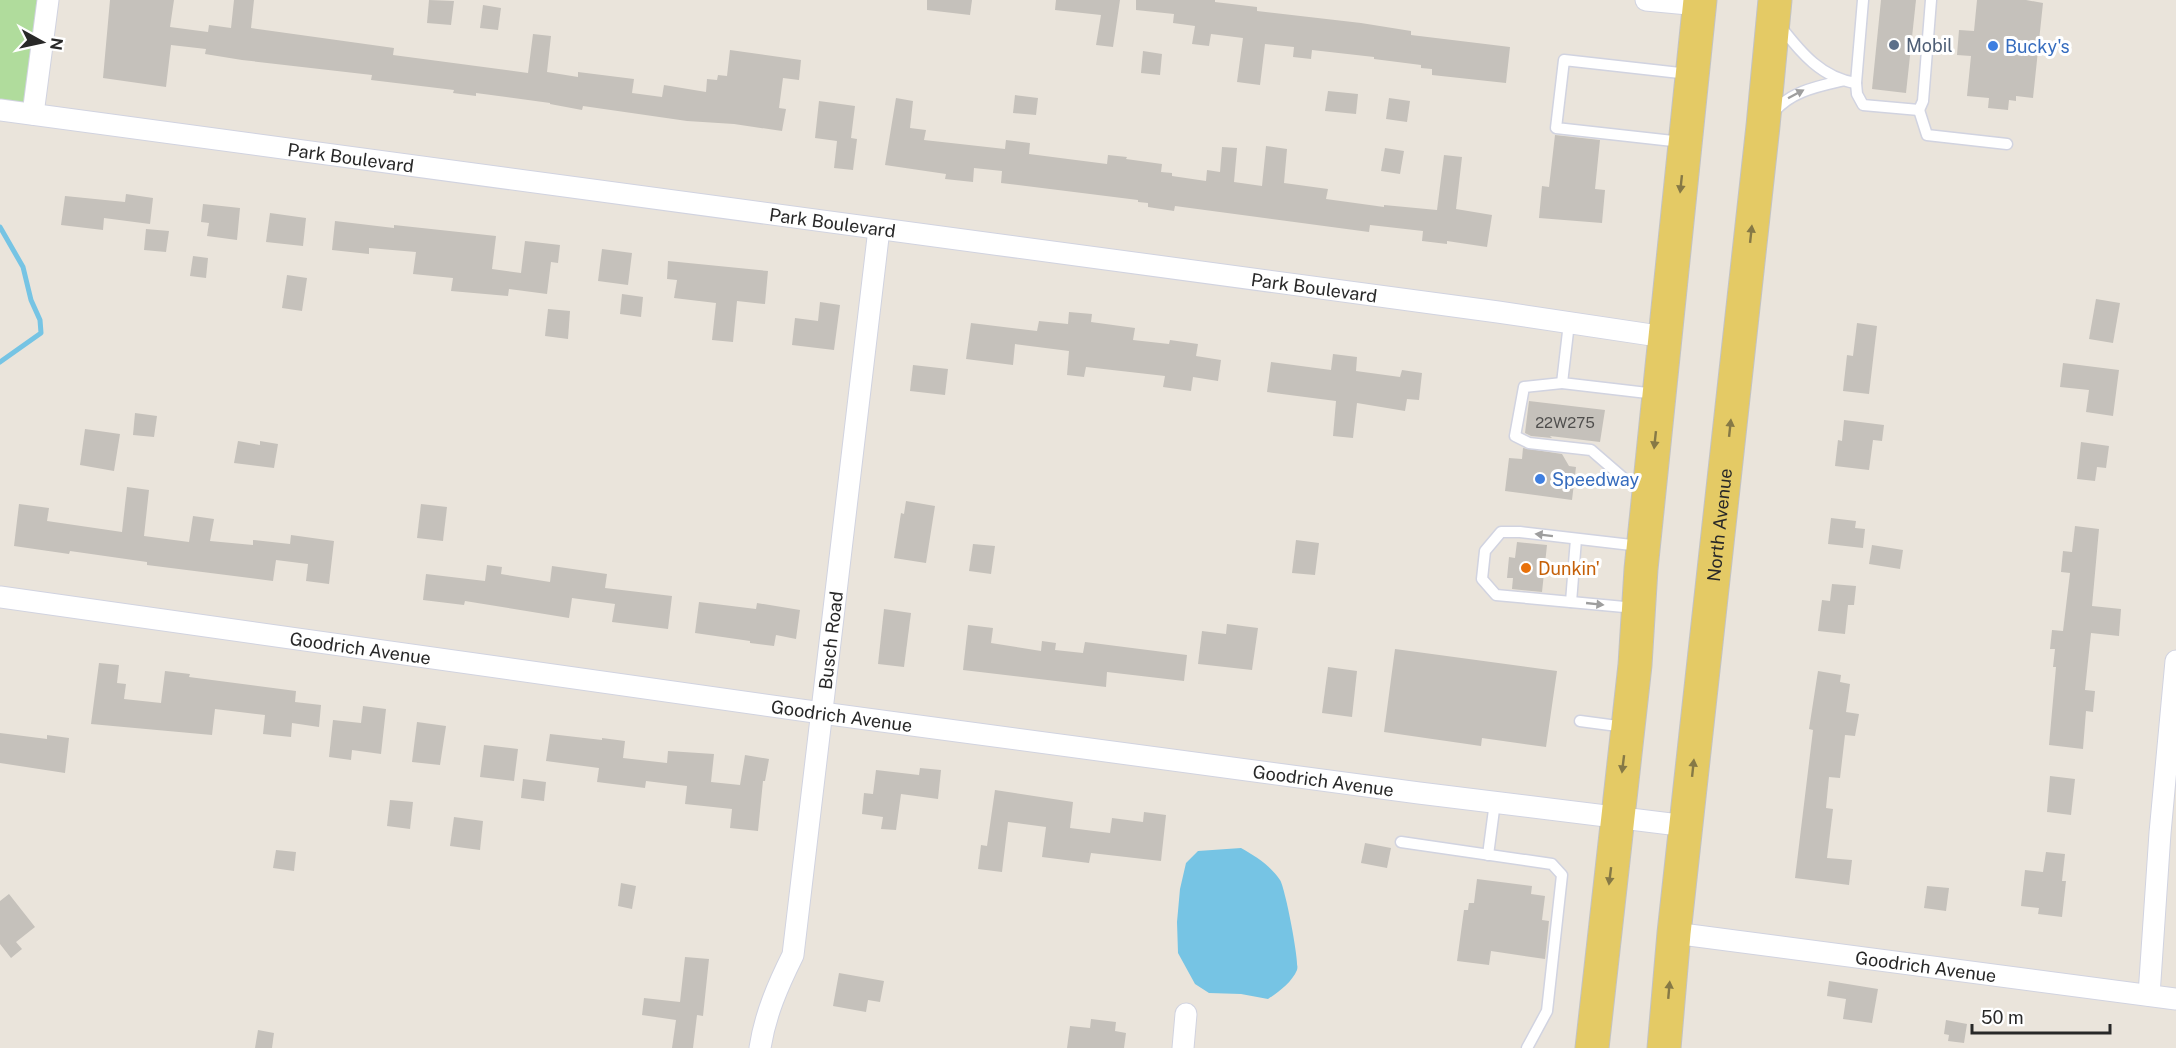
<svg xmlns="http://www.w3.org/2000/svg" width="2176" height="1048" viewBox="0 0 2176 1048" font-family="'Public Sans',sans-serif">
  <rect width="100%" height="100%" fill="#eae4db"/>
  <path fill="#b0dc9c" d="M0,0H41L28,109L0,105Z"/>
  <path fill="#76c4e4" d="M1241,848C1255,856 1270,865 1280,880C1285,887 1300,963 1297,970C1292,982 1279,992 1268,999L1241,994L1209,993L1195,984L1178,953L1177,922L1180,889L1186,863L1198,851Z"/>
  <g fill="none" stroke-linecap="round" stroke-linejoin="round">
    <path stroke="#76c4e4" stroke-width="5" d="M0,227L23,267L31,300L40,320L41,333L0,362"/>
  </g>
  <g fill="#c5c1bb">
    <path d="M110,0H174L170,27L208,32L209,25L231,28L234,0H254L251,28L394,48L393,55L528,73L533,34L551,36L547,72L578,77V72L634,79L632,93L662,97L664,85L706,92L707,79L717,80L718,75L727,76L730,50L801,60L799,80L783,78L779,108L786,109L782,131L734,124L687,121L583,106L582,110L550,104V103L476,93V96L453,93L454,90L371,80L372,75L242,60L205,54L206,49L171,45L166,87L103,78Z"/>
    <path d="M429,0L454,1L451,25L427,23Z"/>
    <path d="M927,0H972L970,15L927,10Z"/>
    <path d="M1056,0H1120L1113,47L1096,45L1101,15L1055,10Z"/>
    <path d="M1136,0H1215V2L1257,7V11L1361,23L1411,31V35L1510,47L1506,83L1432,75V69L1421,68V65L1374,59V57L1312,50L1311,59L1293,57L1294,47L1265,44L1260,85L1237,82L1243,38L1211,34L1209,46L1192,44L1195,26L1173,23L1174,14L1136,10Z"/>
    <path d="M1881,0H1916L1906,93L1872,89Z"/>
    <path d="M1977,0H2026L2043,3L2033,98L2016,96V101L2009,100L2008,110L1988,108L1989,98L1967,96L1971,56L1957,55L1959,30L1974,31Z"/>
    <path d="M483,5L501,8L498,30L480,28Z"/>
    <path d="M1143,51L1162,54L1160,75L1141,73Z"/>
    <path d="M1328,91L1358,94L1356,114L1325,111Z"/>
    <path d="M1015,95L1038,98L1036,115L1013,113Z"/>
    <path d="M896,98L913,101L910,128L926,130L924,140L1005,149L1006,140L1030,143L1029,154L1107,164L1108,155L1127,157L1126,159L1162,164L1161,172L1172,173V176L1206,181L1207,170L1220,172L1222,147L1237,148L1234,182L1262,186L1266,146L1287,149L1284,183L1328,189L1326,199L1384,207V205L1437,210L1444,155L1462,157L1456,209L1492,215L1487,247L1447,241V244L1422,241L1423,231L1370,225L1369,232L1175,206L1174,211L1148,207V203L1138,202V200L1001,183L1002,171L974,168L973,182L945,179L946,174L885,165Z"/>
    <path d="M1389,98L1410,101L1407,122L1386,119Z"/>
    <path d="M819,101L855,106L851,138L857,139L853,170L834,168L837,141L815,138Z"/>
    <path d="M1555,135L1600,140L1595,189L1605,190L1602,223L1539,218L1542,186L1549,187Z"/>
    <path d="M1385,148L1404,151L1400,174L1381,171Z"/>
    <path d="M126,194L153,198L150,224L104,218L103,230L61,225L65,196L125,202Z"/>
    <path d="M203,204L240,208L237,240L207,236L209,223L201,222Z"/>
    <path d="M270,213L306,218L303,246L266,242Z"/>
    <path d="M335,221L394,228V225L496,236L492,269L521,273L525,241L560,245L558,263L551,262L547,294L509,289L508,296L451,291L453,278L413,274L416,252L369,248V254L332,250Z"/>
    <path d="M146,229L169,231L166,252L144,250Z"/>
    <path d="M602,249L632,253L628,285L598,281Z"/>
    <path d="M193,256L208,258L206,278L190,276Z"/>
    <path d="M668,261L768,271L765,304L737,301L733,342L712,340L716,303L674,298L677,280L667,279Z"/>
    <path d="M287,275L307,278L302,311L282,308Z"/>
    <path d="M622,294L643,297L641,317L620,314Z"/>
    <path d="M2096,299L2120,303L2113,343L2089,339Z"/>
    <path d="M820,302L840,305L834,350L792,345L795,318L818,321Z"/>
    <path d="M548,309L570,311L568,339L545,336Z"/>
    <path d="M1069,312L1092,314L1091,322L1135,328L1133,340L1169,344L1170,340L1198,344L1196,356L1221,360L1218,381L1193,377L1191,391L1163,387L1165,376L1086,367L1084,377L1067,375L1069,351L1015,344L1013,365L966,359L971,323L1037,331L1039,321L1068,324Z"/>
    <path d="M1857,323L1877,326L1869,394L1843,391L1847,355L1853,356Z"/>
    <path d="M1333,354L1357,357L1356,371L1400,377L1402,370L1422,373L1419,400L1407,399L1405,411L1357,403L1353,438L1333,436L1336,401L1267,392L1271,362L1331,370Z"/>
    <path d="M2063,363L2119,370L2113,416L2086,412L2089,390L2060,387Z"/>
    <path d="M913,365L948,369L945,395L910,391Z"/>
    <path d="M1529,401L1605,410L1600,442L1550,436L1552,438L1531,436L1525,433Z"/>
    <path d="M135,413L157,416L154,437L133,435Z"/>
    <path d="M1844,420L1884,425L1882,441L1873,440L1869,470L1835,466L1838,440L1842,441Z"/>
    <path d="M85,429L120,434L114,471L80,465Z"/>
    <path d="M238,441L260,445V441L278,444L274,468L234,463Z"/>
    <path d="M2081,442L2109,446L2106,468L2097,467L2095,481L2077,479Z"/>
    <path d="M1523,448L1562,454L1569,466L1576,467L1572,500L1505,491L1509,458L1522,459Z"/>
    <path d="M127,487L149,490L144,536L189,542L193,516L214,519L210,541L253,545V540L290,544L291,535L334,541L329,584L306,581L308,564L276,560L273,581L147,565V562L70,551L69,554L14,546L19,504L49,508L47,521L122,532Z"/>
    <path d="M906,501L935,506L926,563L894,558L901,513L904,514Z"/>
    <path d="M421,504L447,507L443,541L417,538Z"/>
    <path d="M1831,518L1856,521L1855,528L1865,529L1863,548L1828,544Z"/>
    <path d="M2075,526L2099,529L2092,606L2121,609L2119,636L2091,633L2085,690L2095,691L2093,712L2086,711L2083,749L2049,745L2056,667H2053L2055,649H2050L2052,630L2063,631L2070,573L2061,572L2063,551L2072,552Z"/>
    <path d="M1296,540L1319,543L1315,575L1292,573Z"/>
    <path d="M1517,542L1547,545L1542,592L1512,589L1513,578H1507L1509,557L1515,558Z"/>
    <path d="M973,544L995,546L991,574L969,571Z"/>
    <path d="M1872,545L1903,550L1900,569L1869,564Z"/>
    <path d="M487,565L502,567L501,574L550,582L552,566L607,574L605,588L672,596L668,629L612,622L615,604L572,598L569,618L465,601L464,605L423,600L426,574L485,581Z"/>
    <path d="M1832,584L1856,586L1854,605H1848L1845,634L1818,631L1822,600L1830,601Z"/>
    <path d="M699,602L756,609L757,603L800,610L796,639L776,635L774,646L750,643V641L695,633Z"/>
    <path d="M884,609L911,613L904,667L878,664Z"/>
    <path d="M1227,624L1258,628L1252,670L1198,664L1202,631L1226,634Z"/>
    <path d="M968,625L993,628L991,643L1041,651L1042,641L1056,643L1055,650L1083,653L1085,642L1187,655L1184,681L1107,672L1106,687L963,670Z"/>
    <path d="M1395,649L1557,671L1546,747L1482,738L1481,746L1384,732Z"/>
    <path d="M99,663L119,665L117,683L126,684L124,699L161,703L165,671L190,674L189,677L296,691L295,702L321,705L319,727L292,723L291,737L263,734L265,715L215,709L212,735L91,724Z"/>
    <path d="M1328,667L1357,671L1352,717L1322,713Z"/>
    <path d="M1818,671L1841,675L1840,682L1850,684L1846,712L1859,714L1855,736L1845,735L1840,778L1829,777L1826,808L1833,809L1827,858L1852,860L1849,885L1795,878L1813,730L1809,729Z"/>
    <path d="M363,706L386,709L381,754L352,750L351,760L329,757L333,720L361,723Z"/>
    <path d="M417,722L446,726L440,765L412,762Z"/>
    <path d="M0,733L47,739V735L69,738L65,773L0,763Z"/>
    <path d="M550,734L602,740V738L625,741L623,758L667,763L668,751L714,754L711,782L740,785L745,755L769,759L765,781H763L758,831L730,828L732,809L685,804L687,786L646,781L645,788L597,782L599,768L546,761Z"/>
    <path d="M484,745L518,749L514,781L480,777Z"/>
    <path d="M920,768L941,770L938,799L901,794L896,830L881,829L883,817L862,814L864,793L873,794L876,770L919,775Z"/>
    <path d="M2050,776L2075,779L2071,815L2047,812Z"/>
    <path d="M523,779L546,782L544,801L521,798Z"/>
    <path d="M995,790L1073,802L1070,828L1110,833L1112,818L1143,822L1144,812L1166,815L1161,861L1091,853L1089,863L1042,857L1046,827L1008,822L1002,872L978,869L981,845L987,846Z"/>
    <path d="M390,800L413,802L410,829L387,826Z"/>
    <path d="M454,817L483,821L480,850L450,846Z"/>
    <path d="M1365,843L1391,848L1387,868L1361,863Z"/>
    <path d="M276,850L296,852L294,871L273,868Z"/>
    <path d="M2046,852L2065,854L2062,881H2066L2062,917L2038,914L2039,908L2021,906L2025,870L2043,872Z"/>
    <path d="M1477,879L1532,886L1531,894L1545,896L1542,920L1549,921L1545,959L1491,951L1489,965L1457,961L1464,910H1468L1469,903H1474Z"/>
    <path d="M621,883L636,886L632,909L618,906Z"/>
    <path d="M1927,886L1949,888L1946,911L1924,908Z"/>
    <path d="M9,894L35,927L16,942L22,949L11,958L0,944V901Z"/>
    <path d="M685,957L709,959L703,1016L697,1015L693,1048H672L676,1020L642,1015L644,998L680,1002Z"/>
    <path d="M839,973L884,981L880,1002L868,1000L866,1012L833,1006Z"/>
    <path d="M1829,981L1878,989L1872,1023L1843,1019L1846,999L1827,996Z"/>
    <path d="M1091,1019L1116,1022L1115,1031L1126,1033L1124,1048H1067L1070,1026L1090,1028Z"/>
    <path d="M1946,1020L1967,1024L1964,1043L1948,1041L1949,1035L1944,1034Z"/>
    <path d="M258,1030L274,1033L272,1048H255Z"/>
  </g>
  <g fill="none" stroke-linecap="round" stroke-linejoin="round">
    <g stroke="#d1d3e0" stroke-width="13">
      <g id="service">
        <path d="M1781,27C1801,53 1822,78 1856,83L1863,0"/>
        <path d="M1856,83L1857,94L1863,105L1919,110L1923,101L1931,0"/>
        <path d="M1919,110L1927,135L2007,144"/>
        <path d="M1773,113C1790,92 1815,87 1841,81"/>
        <path d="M1682,142L1556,128L1564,60L1689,74"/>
        <path d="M1569,323L1562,383L1656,394"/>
        <path d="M1562,383L1524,387L1515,436L1529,443L1591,450L1628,482L1646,484"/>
        <path d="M1571,602L1576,539"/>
        <path d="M1635,608L1496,595L1482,579L1485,551L1501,532H1520L1640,546"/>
        <path d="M1580,721L1625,727"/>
        <path d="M1401,842L1552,864L1562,875L1547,1011L1527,1048"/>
        <path d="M1488,855L1495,802"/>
      </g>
    </g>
    <g stroke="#d1d3e0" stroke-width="23">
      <g id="minor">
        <path d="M1646,0L1699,5"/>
        <path id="s1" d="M0,110L1498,312L1665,337"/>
        <path d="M33,114L48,0"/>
        <path id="s2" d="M0,597L822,713L1419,793L1687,826"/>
        <path id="s3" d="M1674,933L2176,999"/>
        <path d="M2149,995L2160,833L2176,661"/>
        <path id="s4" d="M760,1048C765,1015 778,985 793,955L879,229"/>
        <path d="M1183,1048L1186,1014"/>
      </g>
    </g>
    <g stroke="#c3c3c3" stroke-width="35">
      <g id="primary">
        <path d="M1592,1048L1635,665L1641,569L1700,0"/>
        <path id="s5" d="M1664,1048L1674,933L1763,126L1775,0"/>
      </g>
    </g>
    <use href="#service" stroke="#fff" stroke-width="10"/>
    <use href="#minor" stroke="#fff" stroke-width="21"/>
    <use href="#primary" stroke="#e4ca65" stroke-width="33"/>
  </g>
  <defs><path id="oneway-solid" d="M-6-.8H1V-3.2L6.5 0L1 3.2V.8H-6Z" transform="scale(1.5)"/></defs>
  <g fill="#9e9e9e">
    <use href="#oneway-solid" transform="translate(1796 94) rotate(-28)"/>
    <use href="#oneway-solid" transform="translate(1544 535) rotate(-173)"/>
    <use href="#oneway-solid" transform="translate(1595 604) rotate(6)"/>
  </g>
  <g fill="#867946">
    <use href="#oneway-solid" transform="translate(1681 184) rotate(96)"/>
    <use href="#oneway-solid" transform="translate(1751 234) rotate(-84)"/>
    <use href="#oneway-solid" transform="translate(1730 428) rotate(-84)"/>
    <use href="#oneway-solid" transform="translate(1655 440) rotate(96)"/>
    <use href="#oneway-solid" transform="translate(1623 764) rotate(97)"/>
    <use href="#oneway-solid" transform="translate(1693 768) rotate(-84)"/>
    <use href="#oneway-solid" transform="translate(1610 876) rotate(97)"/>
    <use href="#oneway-solid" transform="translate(1669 990) rotate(-85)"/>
  </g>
  <circle fill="#5c6f8a" stroke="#fff" stroke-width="2" cx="1894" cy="45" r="6"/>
  <g fill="#3f7fe0" stroke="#fff" stroke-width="2">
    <circle cx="1993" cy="46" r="6"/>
    <circle cx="1540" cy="479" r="6"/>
  </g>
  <circle fill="#e8710a" stroke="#fff" stroke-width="2" cx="1526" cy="568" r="6"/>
  <g text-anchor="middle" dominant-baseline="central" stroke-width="6" stroke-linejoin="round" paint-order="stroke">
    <g font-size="15" fill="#4f4e4d">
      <text x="1565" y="422">22W275</text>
    </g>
    <g font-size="18" fill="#4e5e75" stroke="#fff" text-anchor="start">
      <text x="1906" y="45">Mobil</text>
    </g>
    <g font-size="18" fill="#366cbe" stroke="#fff" text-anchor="start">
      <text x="2005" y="46">Bucky's</text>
      <text x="1552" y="479">Speedway</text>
    </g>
    <g font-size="18" fill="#282828" stroke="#fff">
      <text stroke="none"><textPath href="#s1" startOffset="354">Park Boulevard</textPath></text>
      <text stroke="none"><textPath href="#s1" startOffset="840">Park Boulevard</textPath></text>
      <text stroke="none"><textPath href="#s1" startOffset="1326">Park Boulevard</textPath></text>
      <text stroke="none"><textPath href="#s5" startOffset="526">North Avenue</textPath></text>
      <text stroke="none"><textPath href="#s4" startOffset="416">Busch Road</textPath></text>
      <text stroke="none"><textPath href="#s2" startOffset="364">Goodrich Avenue</textPath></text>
      <text stroke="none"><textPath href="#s2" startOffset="850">Goodrich Avenue</textPath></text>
      <text stroke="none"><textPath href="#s2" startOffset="1336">Goodrich Avenue</textPath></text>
      <text stroke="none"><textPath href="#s3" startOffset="254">Goodrich Avenue</textPath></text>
    </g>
    <g font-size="18" fill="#c56008" stroke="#fff" text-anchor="start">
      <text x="1538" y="568">Dunkin'</text>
    </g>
  </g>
  <g transform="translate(42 42) rotate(98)" stroke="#ffffff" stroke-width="4.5" paint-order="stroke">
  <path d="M0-4.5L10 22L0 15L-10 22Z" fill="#282828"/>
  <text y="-9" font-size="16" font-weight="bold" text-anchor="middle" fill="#282828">N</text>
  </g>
  <path d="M1972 1024v9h138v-9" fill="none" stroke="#282828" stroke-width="3"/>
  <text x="1981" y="1024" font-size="18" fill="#282828" stroke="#ffffff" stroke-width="4.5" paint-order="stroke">50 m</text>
</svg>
